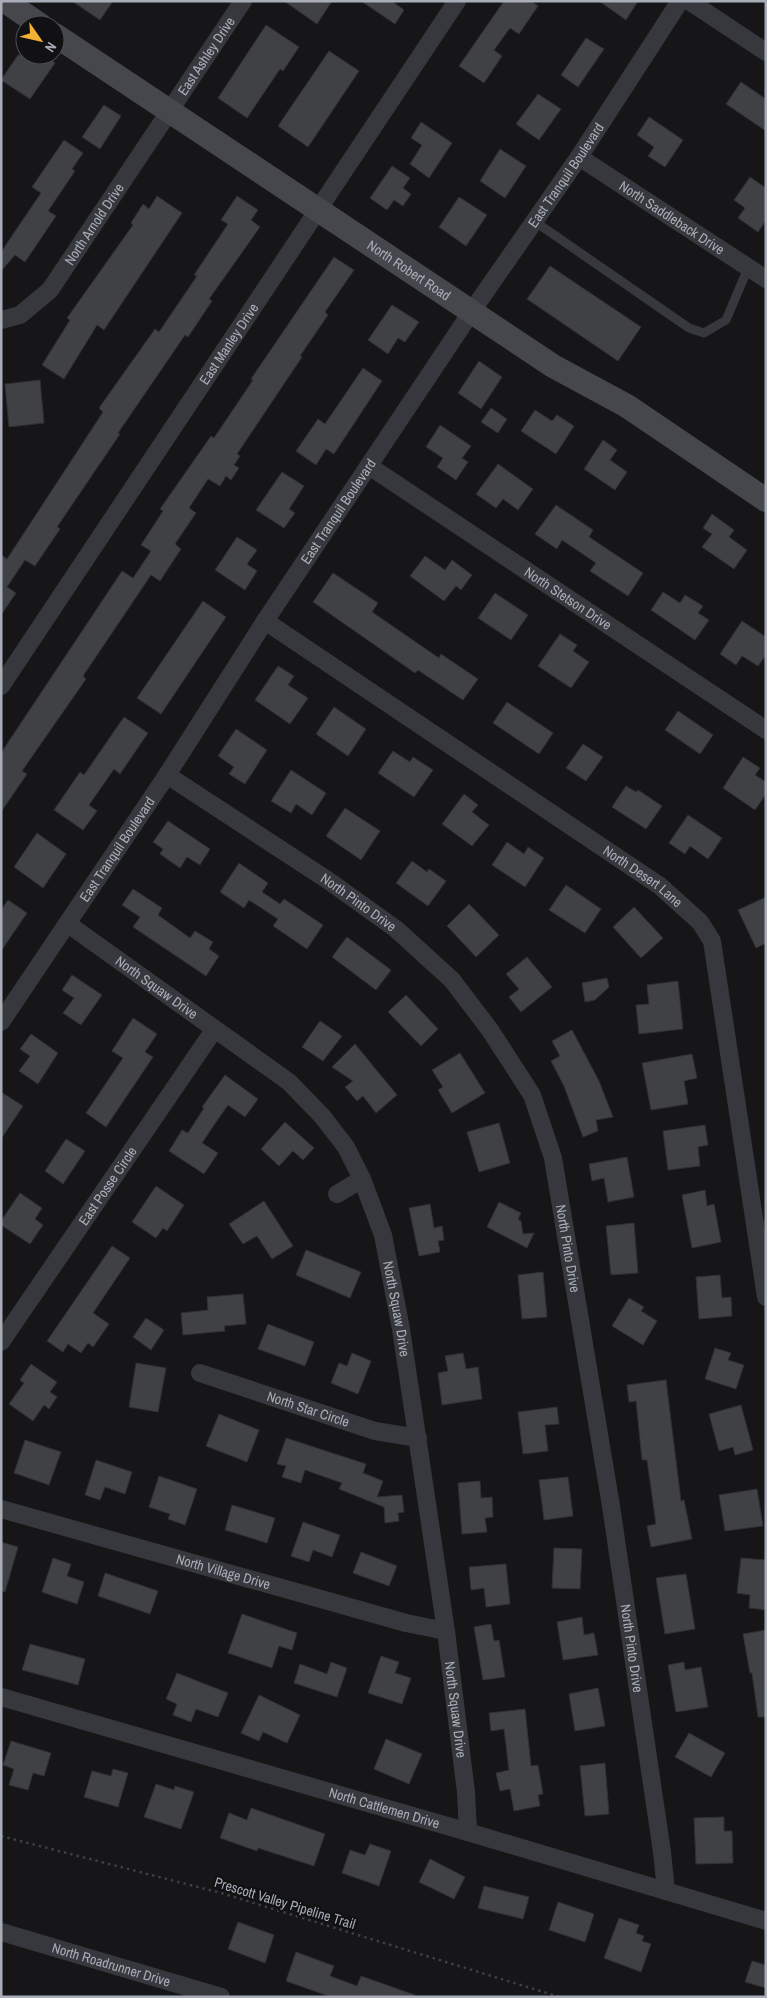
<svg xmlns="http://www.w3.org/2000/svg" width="767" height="1998" viewBox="0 0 767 1998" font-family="'Archivo Narrow',sans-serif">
  <rect width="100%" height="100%" fill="#161618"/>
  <g fill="#404145" stroke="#303034">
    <path d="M72,1H113L100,20Z"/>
    <path d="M284,1H332L317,24Z"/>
    <path d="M361,1H392L404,10L395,24Z"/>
    <path d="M504,1H531L538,6L519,34L510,28L494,50L502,56L484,83L459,66Z"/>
    <path d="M599,1H638L626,20Z"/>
    <path d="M266,25L299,47L283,71L280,69L247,118L218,98Z"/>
    <path d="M586,38L604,49L578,87L561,75Z"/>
    <path d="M329,51L359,71L308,147L278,126Z"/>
    <path d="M18,55H44L55,63L30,99L1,80Z"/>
    <path d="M741,82L766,99V131L726,104Z"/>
    <path d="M538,94L561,109L539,140L516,124Z"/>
    <path d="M104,105L121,116L100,149L82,137Z"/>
    <path d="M649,117L683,140L665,167L648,156L654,147L637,135Z"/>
    <path d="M421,122L452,143L429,178L410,164L422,145L411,138Z"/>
    <path d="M64,140L83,153L72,169L75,171L48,211L56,216L25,262L15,255L1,271V252L41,193L32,187Z"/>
    <path d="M500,149L526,166L505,198L480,181Z"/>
    <path d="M392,166L410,178L403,188L411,194L403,206L394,200L387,210L370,198Z"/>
    <path d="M750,177L766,188V220L758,232L738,218L745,208L734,200Z"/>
    <path d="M157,196L182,213L104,330L97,325L64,379L42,365L70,320L67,318L133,225L131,223L143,204L149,209Z"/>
    <path d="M237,196L258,210L251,220L260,227L209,299L212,301L188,337L185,335L118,433L120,434L57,527L60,529L35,566L25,560L7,587L16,593L1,615V555L7,559L103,412L99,408L155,329L159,332L197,276L194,275L228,224L221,220Z"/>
    <path d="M459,197L487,215L466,246L439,227Z"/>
    <path d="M334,257L354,270L325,312L328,315L300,356L302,357L237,454L240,456L234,465L239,468L231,480L226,476L220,486L208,479L189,508L196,513L175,544L181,549L160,581L151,575L83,676L86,679L22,771L27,774L1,812V753L122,571L133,578L151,551L141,545L163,511L160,509L211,436L214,438L253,380L251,379Z"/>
    <path d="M550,266L641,327L618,361L527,299Z"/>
    <path d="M392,305L419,322L405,342L398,338L388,354L368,340Z"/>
    <path d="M479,361L502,377L481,409L458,393Z"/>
    <path d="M363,368L382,381L334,454L326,449L316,465L296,451L318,419L325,424Z"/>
    <path d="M40,380L44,423L9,427L5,384Z"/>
    <path d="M491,408L507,419L498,433L481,422Z"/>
    <path d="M535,410L552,421L557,415L574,426L556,454L521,431Z"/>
    <path d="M440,425L471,446L462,458L468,462L456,480L437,467L443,458L426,447Z"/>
    <path d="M603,440L617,450L610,460L627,472L615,490L584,469Z"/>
    <path d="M498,464L533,489L518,510L503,499L496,508L476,494Z"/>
    <path d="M282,472L304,486L289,509L295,513L284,528L256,510Z"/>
    <path d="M556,505L593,530L589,537L643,573L628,596L590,571L596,563L562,540L557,549L535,534Z"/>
    <path d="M712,514L734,530L729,537L747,550L734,569L702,547L712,534L703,528Z"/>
    <path d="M237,537L257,550L247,564L257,571L245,590L215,570Z"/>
    <path d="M425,556L445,570L452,560L472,575L461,590L456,586L444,601L410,576Z"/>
    <path d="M333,573L378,603L372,612L439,658L441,654L478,679L463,700L418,670L415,673L313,602Z"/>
    <path d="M663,592L680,603L685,595L703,606L698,613L709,620L695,640L651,610Z"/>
    <path d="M495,593L528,615L511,640L478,618Z"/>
    <path d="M203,601L226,617L161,714L137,698Z"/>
    <path d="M742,621L766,637V655L758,666L742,656L736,665L720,654Z"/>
    <path d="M560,634L577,645L573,651L589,662L571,688L538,666Z"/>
    <path d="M278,666L294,676L288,685L308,698L290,724L255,700Z"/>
    <path d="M507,702L553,733L539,754L493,723Z"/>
    <path d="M334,707L366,729L348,756L316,734Z"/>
    <path d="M678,711L713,735L700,754L665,730Z"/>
    <path d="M124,717L148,733L120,774L114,769L89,805L97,811L83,830L54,810L80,772L84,775Z"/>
    <path d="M236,729L267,750L245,784L229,774L234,767L218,756Z"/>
    <path d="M583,744L603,757L586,781L566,768Z"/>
    <path d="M393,751L410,762L413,757L433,770L414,797L378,773Z"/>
    <path d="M743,757L760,768L755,775L766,782V794L755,810L723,788Z"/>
    <path d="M291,770L326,793L312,815L296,804L291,813L271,801Z"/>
    <path d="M626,786L636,792L638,790L662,806L646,829L612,807Z"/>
    <path d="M464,794L478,805L472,812L489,825L472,846L442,824Z"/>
    <path d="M345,808L380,831L361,860L326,836Z"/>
    <path d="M688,815L722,838L708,859L690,846L685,854L669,843Z"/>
    <path d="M168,821L210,849L200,865L187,857L180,868L160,854L163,849L153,842Z"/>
    <path d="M37,833L66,854L43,888L14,867Z"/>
    <path d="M507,842L524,854L528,847L544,858L525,887L492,865Z"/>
    <path d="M412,861L427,872L429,869L446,881L428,906L396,883Z"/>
    <path d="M239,863L268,883L262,892L280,904L284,899L323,925L307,949L273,926L278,919L249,900L244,908L220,892Z"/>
    <path d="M566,885L601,909L585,933L549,910Z"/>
    <path d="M133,889L162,908L158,915L190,938L195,931L213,942L209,949L219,956L206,976L133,927L140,917L122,905Z"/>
    <path d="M766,897V943L756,948L738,910Z"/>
    <path d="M8,900L27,913L1,951V910Z"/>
    <path d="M469,904L499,935L476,957L447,926Z"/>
    <path d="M634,907L663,938L641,958L613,927Z"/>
    <path d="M347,937L391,970L376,990L332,957Z"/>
    <path d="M527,957L552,987L521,1012L509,997L519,989L506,974Z"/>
    <path d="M72,975L102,995L81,1025L63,1013L74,998L62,990Z"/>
    <path d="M607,978L609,987L595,1000L585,1002L582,983Z"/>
    <path d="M678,981L683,1029L639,1034L636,1005L649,1004L647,985Z"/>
    <path d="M406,995L438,1029L421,1046L388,1012Z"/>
    <path d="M133,1018L157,1034L145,1052L153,1057L106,1127L86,1113L123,1058L112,1051Z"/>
    <path d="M320,1021L342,1036L323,1061L302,1047Z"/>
    <path d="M572,1030L599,1081L613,1117L596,1120L598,1131L583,1137L564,1086L551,1061L560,1056L552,1041Z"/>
    <path d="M31,1034L58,1053L38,1084L19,1071L30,1056L20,1049Z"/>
    <path d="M355,1044L397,1095L376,1113L363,1096L357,1101L345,1087L353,1081L332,1067Z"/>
    <path d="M460,1053L485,1093L452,1113L438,1090L443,1087L432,1070Z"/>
    <path d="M692,1054L697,1078L684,1081L688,1104L651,1110L642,1063Z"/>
    <path d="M225,1075L258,1099L245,1117L228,1105L214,1125L202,1143L218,1153L204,1174L169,1151L182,1130L188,1133L204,1108L202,1107Z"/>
    <path d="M1,1092L23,1106L1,1139Z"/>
    <path d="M285,1122L314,1148L303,1160L293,1151L279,1166L261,1149Z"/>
    <path d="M499,1123L510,1163L479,1172L467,1132Z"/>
    <path d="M705,1125L708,1145L698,1147L700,1166L668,1170L663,1131Z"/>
    <path d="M66,1139L85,1151L63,1184L45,1171Z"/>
    <path d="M627,1157L634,1197L608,1202L604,1178L592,1181L589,1164Z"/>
    <path d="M156,1186L184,1205L167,1231L163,1228L156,1238L132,1222Z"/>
    <path d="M705,1190L707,1206L714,1204L721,1242L692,1248L682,1195Z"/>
    <path d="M20,1193L42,1208L35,1219L43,1225L30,1244L1,1225V1221Z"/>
    <path d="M264,1201L293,1246L272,1259L257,1236L243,1244L229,1224Z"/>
    <path d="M499,1202L521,1213L518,1219L521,1221L523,1234L534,1233L527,1248L487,1227Z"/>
    <path d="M430,1204L434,1228L442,1226L444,1240L438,1241L440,1252L419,1256L409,1208Z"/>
    <path d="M634,1223L638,1273L611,1275L606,1226Z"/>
    <path d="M112,1246L130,1258L93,1313L109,1324L93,1347L88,1343L81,1353L68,1344L63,1352L47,1341Z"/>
    <path d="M306,1250L361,1272L350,1298L296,1275Z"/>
    <path d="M543,1272L547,1317L522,1319L518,1275Z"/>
    <path d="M720,1275L722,1298L731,1297L732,1316L699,1319L696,1277Z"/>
    <path d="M243,1294L246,1324L224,1326L225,1331L183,1335L181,1313L208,1310L207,1297Z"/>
    <path d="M629,1298L644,1307L641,1311L657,1321L643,1345L612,1326Z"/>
    <path d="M146,1318L164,1330L151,1350L133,1337Z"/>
    <path d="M268,1324L314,1342L305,1366L258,1349Z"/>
    <path d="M715,1348L731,1353L728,1360L744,1365L736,1389L705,1379Z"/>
    <path d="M352,1353L371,1361L358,1394L331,1383L339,1363L347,1366Z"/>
    <path d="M463,1353L466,1369L478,1367L482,1399L442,1405L438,1373L448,1371L445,1356Z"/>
    <path d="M136,1363L166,1368L158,1412L129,1407Z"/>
    <path d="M31,1364L57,1382L50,1392L57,1397L49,1409L44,1405L33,1421L9,1404L24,1383L20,1380Z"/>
    <path d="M666,1380L681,1501L684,1500L692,1539L651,1547L647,1526L656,1524L647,1460H642L636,1401L629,1402L627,1385Z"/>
    <path d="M741,1405L753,1450L735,1455L733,1447L719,1451L709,1414Z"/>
    <path d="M557,1407L559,1424L545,1425L548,1451L523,1454L518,1412Z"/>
    <path d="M219,1414L259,1430L247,1462L206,1446Z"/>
    <path d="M286,1438L366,1464L363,1473L383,1481L377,1497L402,1495L404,1512L398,1513L399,1521L385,1523L384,1507L339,1489L342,1483L305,1470L301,1483L282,1477L286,1466L277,1464Z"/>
    <path d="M25,1440L61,1452L49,1485L14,1473Z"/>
    <path d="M96,1460L132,1472L125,1494L105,1487L100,1500L85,1495Z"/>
    <path d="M159,1476L197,1489L185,1525L168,1519L170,1514L149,1507Z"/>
    <path d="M568,1477L573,1516L544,1520L539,1480Z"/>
    <path d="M480,1481L481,1498L492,1497L493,1517L485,1518L487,1532L462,1534L458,1483Z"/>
    <path d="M757,1489L763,1526L725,1531L719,1495Z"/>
    <path d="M232,1505L275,1518L267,1543L225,1530Z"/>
    <path d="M303,1522L340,1535L332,1557L313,1550L309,1562L291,1556Z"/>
    <path d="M1,1542L18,1547L5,1592L1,1591Z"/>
    <path d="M554,1548L582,1549L580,1589L552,1588Z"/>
    <path d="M361,1552L397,1566L389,1586L353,1573Z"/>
    <path d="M53,1558L71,1564L67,1576L84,1582L77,1604L42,1592Z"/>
    <path d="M741,1558L766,1560V1610L749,1608L750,1595L737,1593Z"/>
    <path d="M506,1564L510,1604L486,1607L484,1588L471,1590L469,1567Z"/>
    <path d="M105,1573L158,1591L150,1614L98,1596Z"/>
    <path d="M686,1574L695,1629L665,1634L656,1578Z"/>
    <path d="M242,1614L297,1633L292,1650L279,1646L272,1668L228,1653Z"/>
    <path d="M582,1617L584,1635L594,1633L598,1655L563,1660L557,1622Z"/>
    <path d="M491,1624L494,1641L499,1640L505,1677L483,1680L474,1627Z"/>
    <path d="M766,1630V1717H758L752,1673H750L743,1634Z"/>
    <path d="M30,1644L85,1659L78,1685L22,1670Z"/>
    <path d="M381,1656L399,1662L395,1673L411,1678L402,1704L368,1693Z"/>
    <path d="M331,1662L347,1668L337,1697L294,1683L300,1664L327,1674Z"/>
    <path d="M684,1662L685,1670L701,1667L708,1707L676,1712L668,1665Z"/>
    <path d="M177,1673L228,1693L218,1717L196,1709L191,1722L173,1715L177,1704L166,1699Z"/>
    <path d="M598,1688L605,1726L575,1731L569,1694Z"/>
    <path d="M259,1695L300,1715L287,1743L263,1732L259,1741L241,1733Z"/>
    <path d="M525,1709L531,1766L538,1765L543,1794L538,1795L540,1806L514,1811L510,1789L500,1791L496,1773L509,1770L504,1729L491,1731L489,1713Z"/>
    <path d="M689,1733L725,1753L711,1777L675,1757Z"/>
    <path d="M386,1739L422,1754L409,1784L374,1769Z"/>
    <path d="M11,1741L51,1753L44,1776L33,1773L28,1790L9,1785L14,1769L3,1765Z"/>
    <path d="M605,1763L609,1814L585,1816L580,1766Z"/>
    <path d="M113,1769L128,1773L118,1807L84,1797L92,1771L111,1776Z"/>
    <path d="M156,1784L174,1790L175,1786L194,1792L181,1829L144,1817Z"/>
    <path d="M251,1808L325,1834L314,1866L258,1848L257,1851L220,1838L229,1813L247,1820Z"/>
    <path d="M724,1817V1831H732L733,1863L696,1864L694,1818Z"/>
    <path d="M370,1844L391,1851L379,1886L342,1873L350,1850L365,1855Z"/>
    <path d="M430,1859L465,1877L454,1899L419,1882Z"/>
    <path d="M484,1886L529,1897L523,1919L478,1908Z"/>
    <path d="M558,1902L594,1914L585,1942L549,1930Z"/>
    <path d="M619,1918L639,1925L636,1933L644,1936L642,1941L651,1944L641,1972L604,1958Z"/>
    <path d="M238,1922L274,1935L265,1963L228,1949Z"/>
    <path d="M296,1952L334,1966L330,1976L357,1986L361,1976L415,1995V1997H331L286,1981Z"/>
    <path d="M752,1961L766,1965V1988L745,1982Z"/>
  </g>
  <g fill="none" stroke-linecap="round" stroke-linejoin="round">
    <path stroke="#3d3f44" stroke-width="2.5" stroke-dasharray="2.5 4" stroke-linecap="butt" d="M1,1836L221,1893L560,1997"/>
    <path stroke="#37383d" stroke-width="9" d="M534,221L689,328L704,333L726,320L748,268"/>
    <g stroke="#37383d" stroke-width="18">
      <path d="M689,1L766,52"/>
      <path id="s1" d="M579,157L766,279"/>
      <path id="s2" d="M1,320L20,315L50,290L243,1"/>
      <path id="s3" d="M369,466L766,730"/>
      <path id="s4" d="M265,621L660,886L700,922L712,941L766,1297"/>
      <path id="s5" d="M1,686L457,1"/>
      <path id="s6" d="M167,775L329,881L396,929L452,980L490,1030L532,1095L553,1158L611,1506L662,1852L666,1891"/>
      <path id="s7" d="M68,924L289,1082L322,1116L346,1147L362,1179L383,1235L401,1329L446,1631L466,1792L468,1832"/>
      <path id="s8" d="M1,1022L167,775L265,621L472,311L579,157L680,1"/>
      <path d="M337,1194L362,1179"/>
      <path id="s9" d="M1,1342L214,1030"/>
      <path id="s10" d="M200,1373L375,1431L418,1438"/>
      <path id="s11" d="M1,1509L406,1623L446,1631"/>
      <path id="s12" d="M1,1697L468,1832L766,1921"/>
      <path id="s13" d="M1,1932L221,1997"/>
    </g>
    <g stroke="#45474d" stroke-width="24">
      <path d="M5,1L40,25"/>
      <path id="s14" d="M55,35L553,366L627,406L766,500"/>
    </g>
  </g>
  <g text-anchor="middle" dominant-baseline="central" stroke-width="4.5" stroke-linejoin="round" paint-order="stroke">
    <g font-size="14" fill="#a8adb8" stroke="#111113">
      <text stroke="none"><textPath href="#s2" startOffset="340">East Ashley Drive</textPath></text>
      <text stroke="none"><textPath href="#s8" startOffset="1018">East Tranquil Boulevard</textPath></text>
      <text stroke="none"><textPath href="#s1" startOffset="111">North Saddleback Drive</textPath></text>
      <text stroke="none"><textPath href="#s2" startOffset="138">North Arnold Drive</textPath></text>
      <text stroke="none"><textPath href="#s14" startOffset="425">North Robert Road</textPath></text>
      <text stroke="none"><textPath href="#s5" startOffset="411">East Manley Drive</textPath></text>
      <text stroke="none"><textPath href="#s8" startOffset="612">East Tranquil Boulevard</textPath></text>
      <text stroke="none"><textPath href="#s3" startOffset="239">North Stetson Drive</textPath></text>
      <text stroke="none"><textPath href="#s8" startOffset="208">East Tranquil Boulevard</textPath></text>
      <text stroke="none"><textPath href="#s4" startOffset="456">North Desert Lane</textPath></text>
      <text stroke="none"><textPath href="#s6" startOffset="230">North Pinto Drive</textPath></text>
      <text stroke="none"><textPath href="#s7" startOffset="109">North Squaw Drive</textPath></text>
      <text stroke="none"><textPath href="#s9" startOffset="189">East Posse Circle</textPath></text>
      <text stroke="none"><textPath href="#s6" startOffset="650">North Pinto Drive</textPath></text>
      <text stroke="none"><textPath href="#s7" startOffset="529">North Squaw Drive</textPath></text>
      <text stroke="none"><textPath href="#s10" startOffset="114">North Star Circle</textPath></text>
      <text stroke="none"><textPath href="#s11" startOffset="231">North Village Drive</textPath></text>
      <text stroke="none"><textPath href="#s6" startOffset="1055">North Pinto Drive</textPath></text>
      <text stroke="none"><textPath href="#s7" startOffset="934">North Squaw Drive</textPath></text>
      <text stroke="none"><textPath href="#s12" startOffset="399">North Cattlemen Drive</textPath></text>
      <text transform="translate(285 1903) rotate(17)">Prescott Valley Pipeline Trail</text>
      <text stroke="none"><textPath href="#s13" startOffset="115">North Roadrunner Drive</textPath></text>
    </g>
  </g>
  <rect width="767" height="1998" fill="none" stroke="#a8adb8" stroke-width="5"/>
  <g transform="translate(40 40) rotate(124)"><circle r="24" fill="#111113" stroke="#4d4f55"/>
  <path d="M0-4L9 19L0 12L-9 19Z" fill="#f2b134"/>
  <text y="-8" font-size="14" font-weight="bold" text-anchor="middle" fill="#a8adb8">N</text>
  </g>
</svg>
